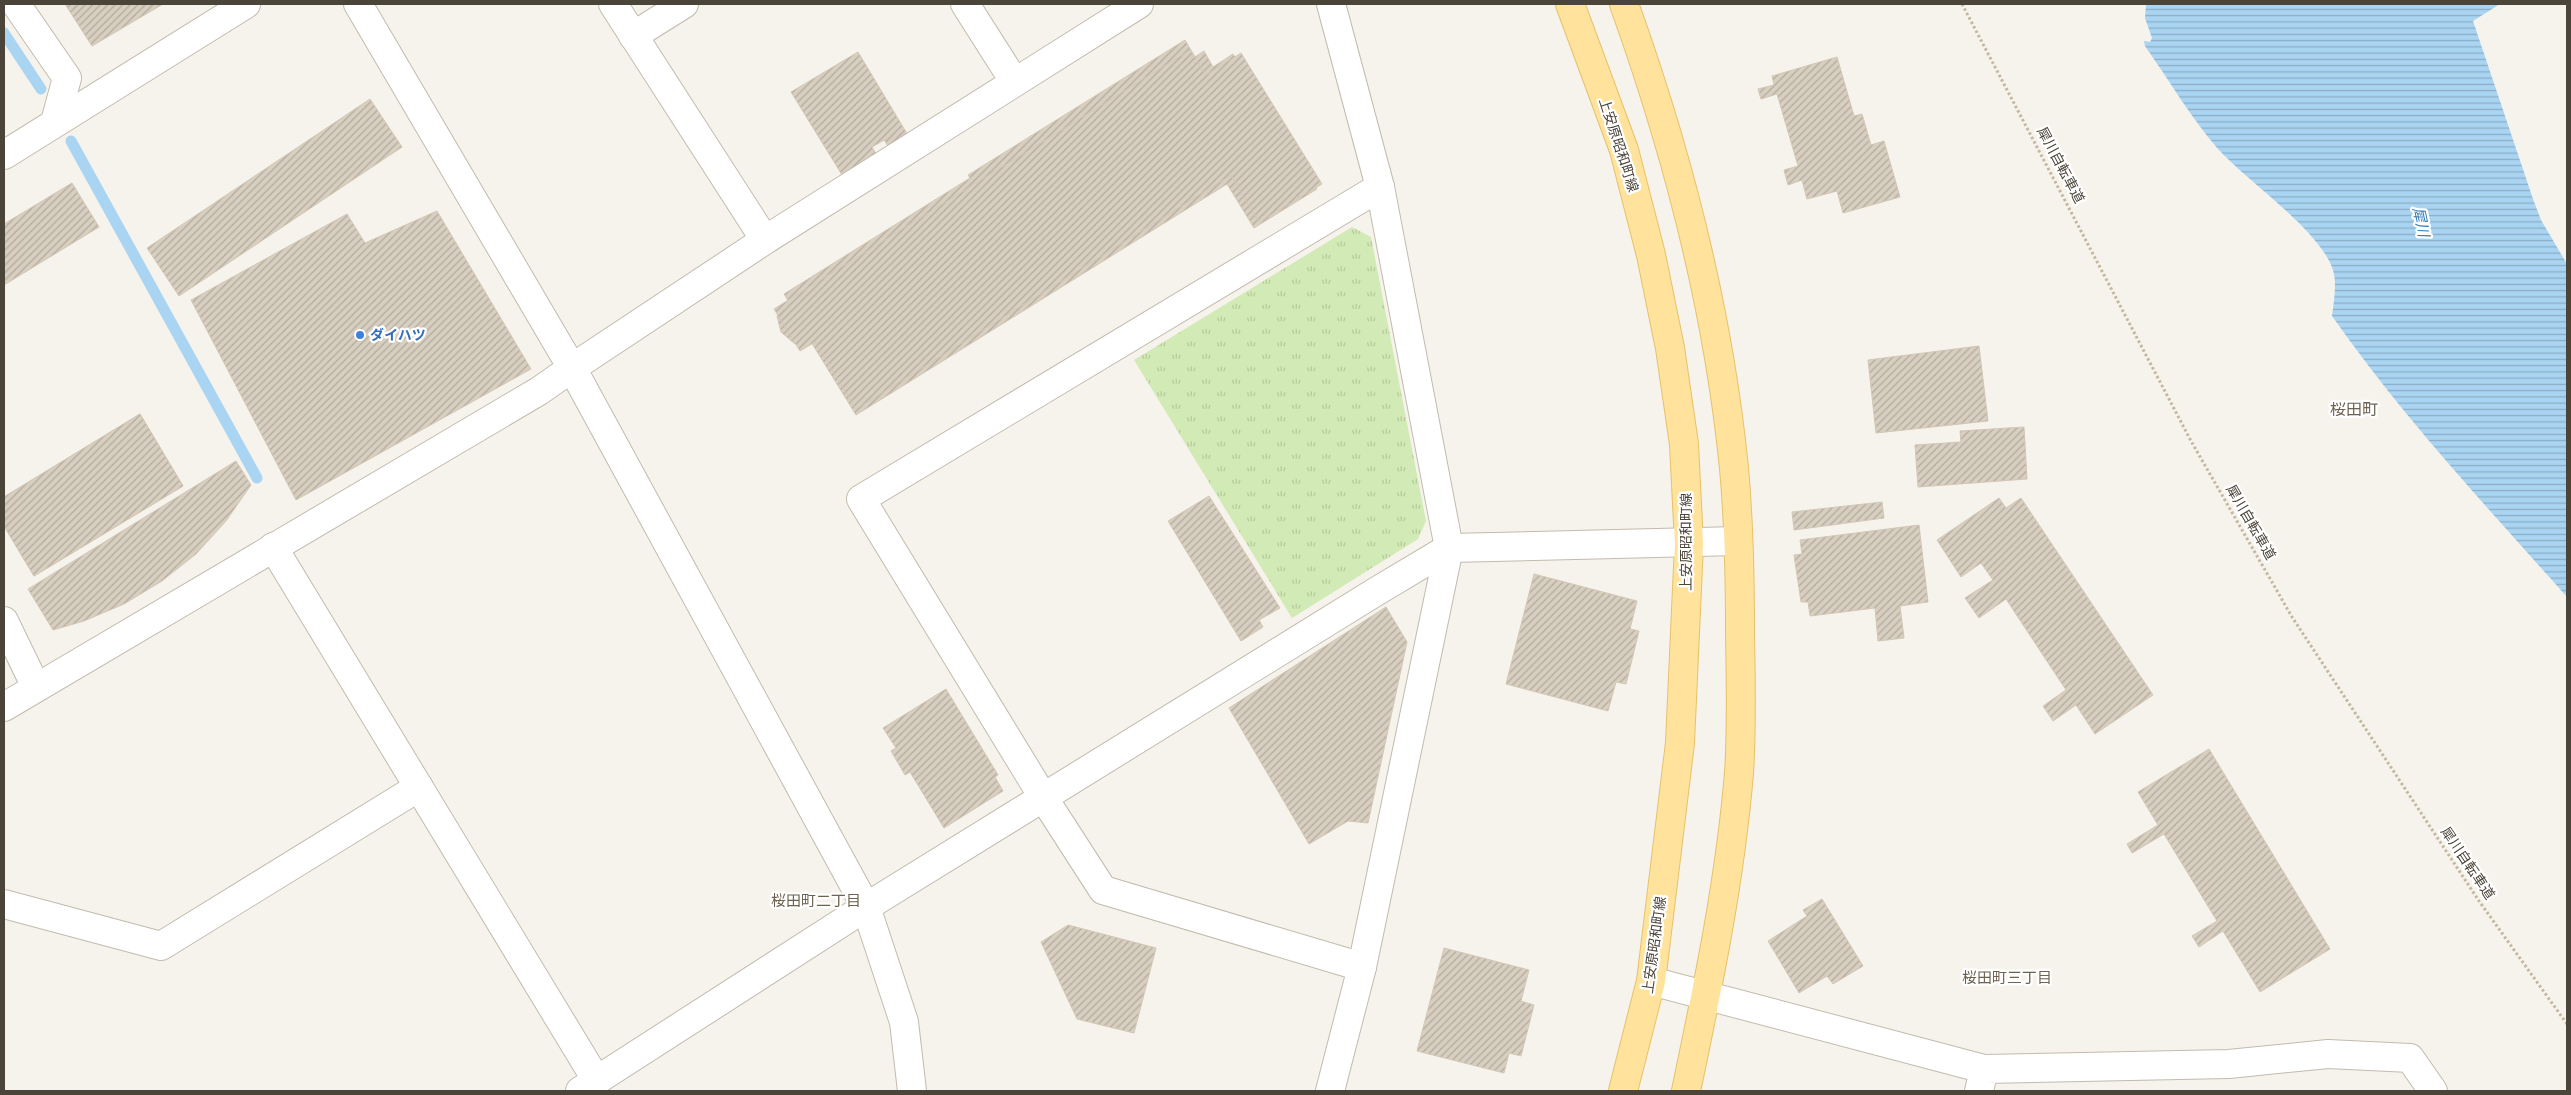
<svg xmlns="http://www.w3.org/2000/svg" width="2571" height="1095" viewBox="0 0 2571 1095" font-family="Roboto,'Noto Sans JP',sans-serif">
  <defs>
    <pattern id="grass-tufts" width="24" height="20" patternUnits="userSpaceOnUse" patternTransform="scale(1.25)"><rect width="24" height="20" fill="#d2eab5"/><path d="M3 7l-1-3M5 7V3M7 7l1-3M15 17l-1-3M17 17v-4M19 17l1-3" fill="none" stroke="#b6ca9c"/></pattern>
    <pattern id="water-rules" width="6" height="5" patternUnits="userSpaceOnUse" patternTransform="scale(1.25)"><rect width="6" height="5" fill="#a9d4f2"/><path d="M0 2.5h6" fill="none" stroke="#8caec5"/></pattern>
    <pattern id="building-hatch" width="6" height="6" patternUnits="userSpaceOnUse" patternTransform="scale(1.25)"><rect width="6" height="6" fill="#d8cfc1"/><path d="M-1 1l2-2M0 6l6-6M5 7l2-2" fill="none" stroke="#b1aa9e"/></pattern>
  </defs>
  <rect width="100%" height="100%" fill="#f6f3ec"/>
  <path fill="url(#grass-tufts)" d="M1352,227L1371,237L1426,521L1418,539L1292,618L1134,360Z"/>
  <path fill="url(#water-rules)" d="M2146,4H2500L2473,21L2533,199L2541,220L2567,264V597C2486,506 2402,416 2332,316C2334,301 2337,284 2333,270C2320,230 2249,183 2218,149C2191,118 2169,80 2145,46L2144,41L2150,42L2152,38L2145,18Z"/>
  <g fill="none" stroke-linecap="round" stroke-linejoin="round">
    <g stroke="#a9d4f2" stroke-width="11">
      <path d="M4,33L41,89"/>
      <path d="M71,141L257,478"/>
    </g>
  </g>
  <g fill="url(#building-hatch)" stroke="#d3c7b4">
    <path d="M65,4H163L92,46Z"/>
    <path d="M1185,40L1195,57L1204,51L1213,67L1233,54L1317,189L1254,228L1227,184L856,415L808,337L795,344L781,332L777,316L792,307L784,294L970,178L968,175Z"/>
    <path d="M1190,50L1206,75L1241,53L1322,184L1259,222L1231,175L856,409L815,342L800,351L774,309Z"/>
    <path d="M858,52L912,142L894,154L884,140L872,147L881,162L847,183L791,92Z"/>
    <path d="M1837,57L1854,116L1862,114L1871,145L1884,141L1900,197L1843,213L1837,191L1807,199L1802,180L1788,185L1784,170L1798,166L1777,94L1761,99L1758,89L1774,85L1772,76Z"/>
    <path d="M370,99L402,147L179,296L147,248Z"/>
    <path d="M72,183L99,227L4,285V224Z"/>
    <path d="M437,211L531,369L296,500L191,300L347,214L365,243Z"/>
    <path d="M1979,346L1988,421L1876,433L1868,360Z"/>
    <path d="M140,414L183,486L34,576L4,526V497Z"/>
    <path d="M140,414L183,486L34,576L4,526V497Z"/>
    <path d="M2024,427L2027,479L1918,487L1915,445L1961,442L1960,431Z"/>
    <path d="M236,461L251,485L226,521L196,554L162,581L124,604L84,621L53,630L28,589Z"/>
    <path d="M1209,496L1280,608L1259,620L1263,627L1241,641L1168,521Z"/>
    <path d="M1999,498L2006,508L2021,498L2153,695L2095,734L2076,705L2053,721L2043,706L2066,690L2006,599L1979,618L1965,598L1993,580L1981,563L1961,577L1937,540Z"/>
    <path d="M1882,502L1884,518L1794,530L1792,512Z"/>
    <path d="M1919,525L1928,602L1900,606L1904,638L1878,641L1875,608L1810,616L1808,602H1801L1794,555L1802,554L1800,540Z"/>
    <path d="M1534,574L1637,601L1630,629L1639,631L1626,684L1616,682L1608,711L1506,684Z"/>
    <path d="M1386,607L1407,642L1368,823L1348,821L1309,844L1229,708Z"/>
    <path d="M946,689L998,775L995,777L1003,791L944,828L910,772L905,775L891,751L896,748L883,728Z"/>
    <path d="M2209,749L2330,949L2260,992L2223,931L2199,947L2192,936L2217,921L2164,834L2132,853L2127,844L2158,825L2138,792Z"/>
    <path d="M1822,899L1863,966L1833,984L1827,976L1799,993L1768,941L1807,916L1803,910Z"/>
    <path d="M1068,925L1156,948L1134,1033L1077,1019L1041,942Z"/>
    <path d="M1444,948L1529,970L1521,1001L1534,1005L1521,1056L1509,1053L1504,1073L1417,1051Z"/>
  </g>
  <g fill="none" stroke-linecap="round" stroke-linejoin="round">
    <g stroke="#c2bbae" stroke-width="30">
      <g id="minor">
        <path d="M16,4L67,78L55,122"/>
        <path d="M613,4L765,240"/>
        <path d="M965,4L1014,81"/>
        <path d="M633,36L684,4"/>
        <path d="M4,155L246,4"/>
        <path d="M273,547L597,1081"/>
        <path d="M4,621L36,687"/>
        <path d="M4,707L539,391L572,368L358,4"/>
        <path d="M4,904L161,946L419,787"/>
        <path d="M1362,967L1103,890L1043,797L861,499L1380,187"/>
        <path d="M1651,981L1984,1069"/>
        <path d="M580,1091L866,907L1377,591L1449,548L1738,541"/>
        <path d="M912,1091L904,1022L866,907L572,368L765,240L1139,4"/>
        <path d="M1330,1091L1362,967L1449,548L1380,187L1331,4"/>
        <path d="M1979,1091L1984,1069L2229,1064L2328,1054L2410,1058L2433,1091"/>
      </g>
    </g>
    <g stroke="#e6c16a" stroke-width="30">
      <g id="major">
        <path d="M1570,4L1624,150L1651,255L1670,348L1684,444L1689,544L1680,743L1651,981L1623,1091"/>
        <path d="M1624,4C1678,154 1718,308 1734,468C1739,523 1740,579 1740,634C1741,680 1742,728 1739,773C1730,881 1708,986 1686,1091"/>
      </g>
    </g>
    <path stroke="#c4b79f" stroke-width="3" stroke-dasharray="2.5 2.5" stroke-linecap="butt" d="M1962,4L2191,441L2292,617L2479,901L2567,1024"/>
    <use href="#minor" stroke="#fff" stroke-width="28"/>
    <use href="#major" stroke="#ffe39c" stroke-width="28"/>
  </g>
  <circle fill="#3f7fe0" stroke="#fff" stroke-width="2" cx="360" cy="335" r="5"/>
  <g text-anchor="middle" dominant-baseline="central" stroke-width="4.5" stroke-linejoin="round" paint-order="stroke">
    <g font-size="14" fill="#4b4439" stroke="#fff">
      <text transform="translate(1619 145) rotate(72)">上安原昭和町線</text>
      <text transform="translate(2061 165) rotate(62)">犀川自転車道</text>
      <text transform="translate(2251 522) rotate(60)">犀川自転車道</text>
      <text transform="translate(1686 542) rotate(-90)">上安原昭和町線</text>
      <text transform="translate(2468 863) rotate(56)">犀川自転車道</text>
      <text transform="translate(1654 945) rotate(-82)">上安原昭和町線</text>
    </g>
    <g font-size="14" font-weight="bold" fill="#366cbe" stroke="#fff" text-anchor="start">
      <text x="370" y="335">ダイハツ</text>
    </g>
    <g font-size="15" font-style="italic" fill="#2e7ab2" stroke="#fff">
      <text transform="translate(2421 222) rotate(78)">犀川</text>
    </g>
    <g font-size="15" fill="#6e6250" stroke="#fff">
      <text x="816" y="901">桜田町二丁目</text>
      <text x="2007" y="978">桜田町三丁目</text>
    </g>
    <g font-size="16" fill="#6e6250" stroke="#fff">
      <text x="2354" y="409">桜田町</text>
    </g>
  </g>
  <rect width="2571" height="1095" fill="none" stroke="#4b4439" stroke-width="10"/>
</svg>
